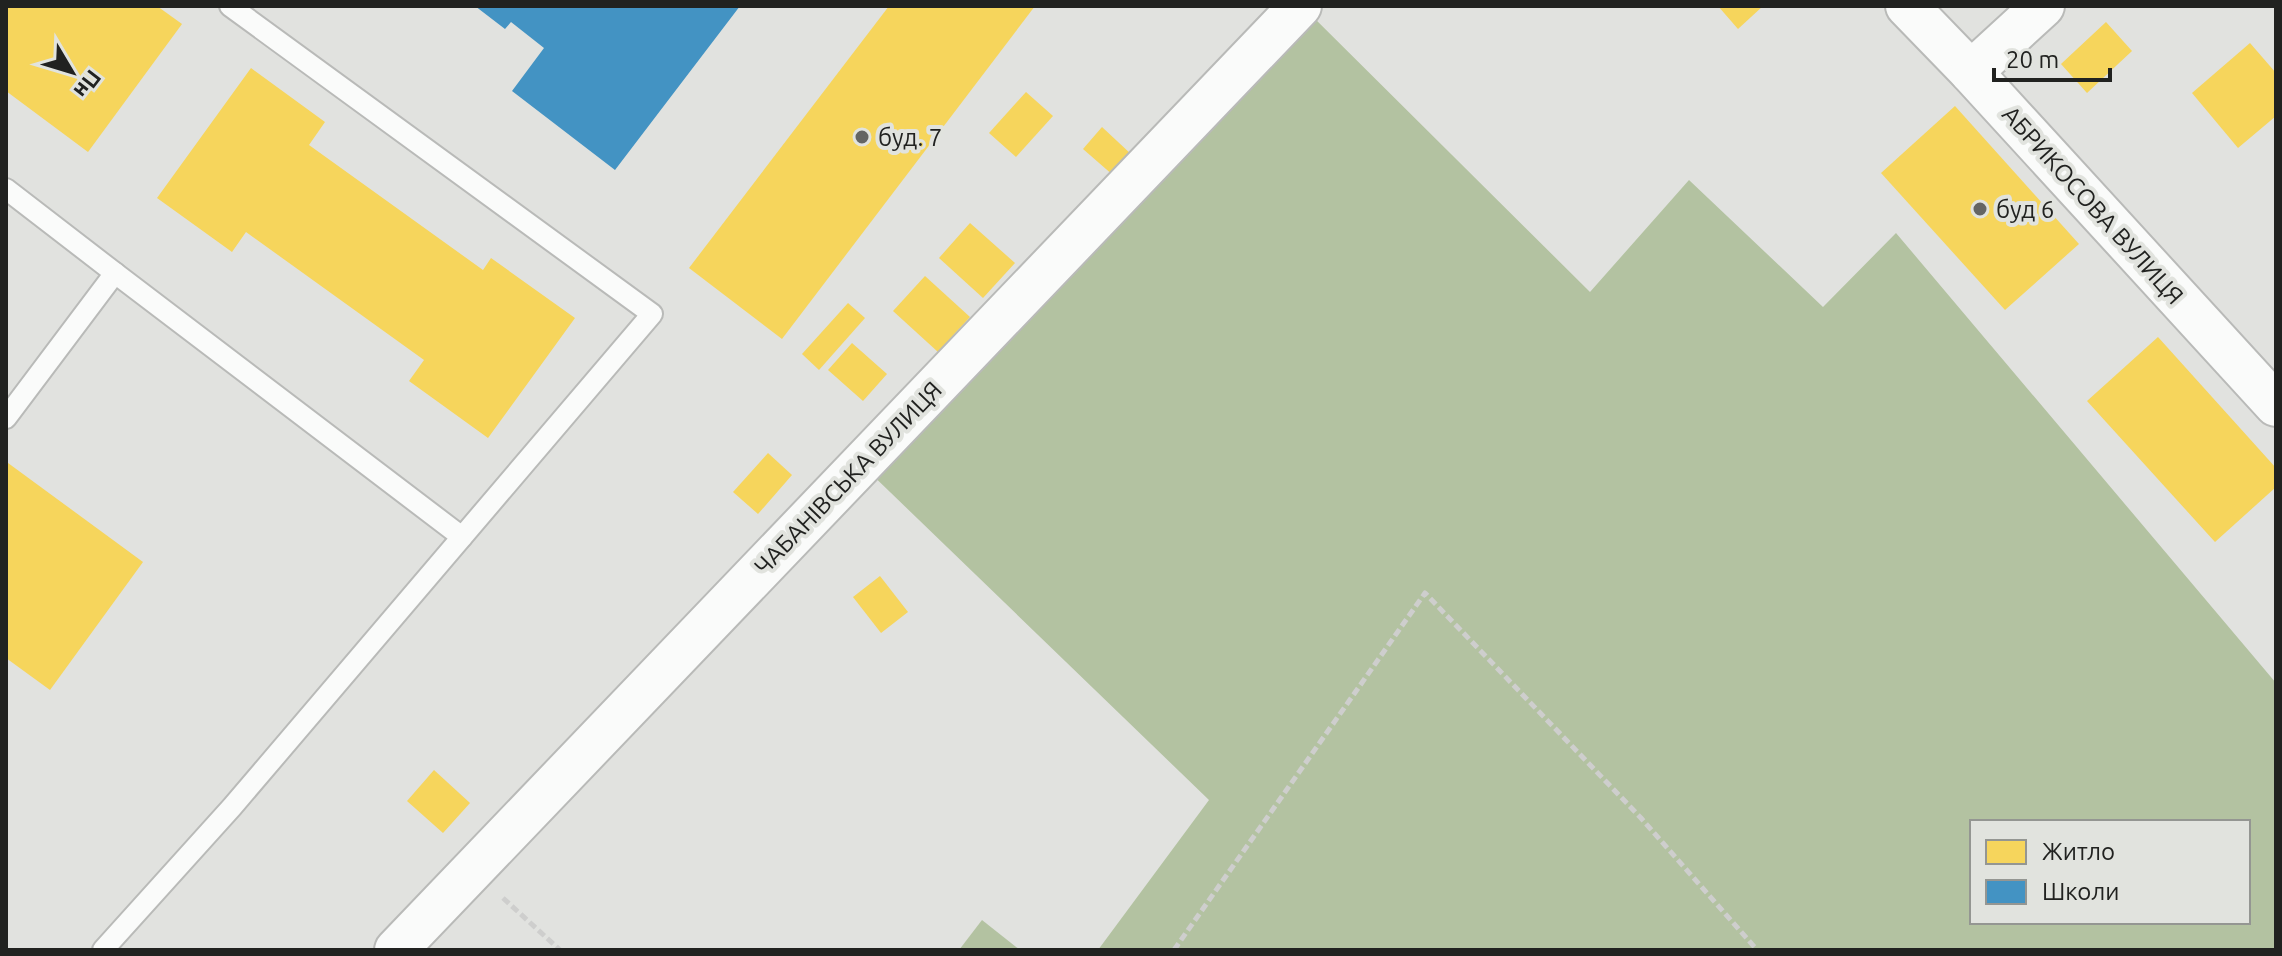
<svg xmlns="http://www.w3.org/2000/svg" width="2282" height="956" viewBox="0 0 2282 956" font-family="Ubuntu,sans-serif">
  <rect width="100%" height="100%" fill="#e1e2df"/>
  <g fill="#b3c2a1" fill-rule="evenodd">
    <path d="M1302,6L1590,292L1689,180L1823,307L1896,233L2276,683V950H1098L1209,800L861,464ZM1972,822H2248V922H1972Z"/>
    <path d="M982,920L1020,950H959Z"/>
  </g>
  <g fill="#f6d55c">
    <path d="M6,6H157L182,24L88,152L6,91Z"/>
    <path d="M889,6H1035L782,339L689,268Z"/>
    <path d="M1718,6H1763L1738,29Z"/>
    <path d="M2106,22L2132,51L2087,93L2061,64Z"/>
    <path d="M2250,43L2276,73V116L2238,148L2192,93Z"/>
    <path d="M251,68L325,122L309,145L483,270L491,258L575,318L488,438L409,381L424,360L246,232L232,252L157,198Z"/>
    <path d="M1026,92L1053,116L1016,157L989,133Z"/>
    <path d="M1955,106L2079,244L2005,310L1881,173Z"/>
    <path d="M1102,127L1132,155L1114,176L1083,149Z"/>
    <path d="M970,223L1015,263L983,298L939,258Z"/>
    <path d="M925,276L970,317L938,352L893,311Z"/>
    <path d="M848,303L865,318L819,370L802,354Z"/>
    <path d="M2158,337L2276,468V487L2215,542L2087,401Z"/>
    <path d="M852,343L887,374L863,401L828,370Z"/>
    <path d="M768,453L792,475L758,514L733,492Z"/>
    <path d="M8,463L143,562L50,690L6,658V466Z"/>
    <path d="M880,576L908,612L881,633L853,597Z"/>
    <path d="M434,770L470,803L443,833L407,801Z"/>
  </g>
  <path fill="#4393c3" d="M475,6H740L615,170L512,91L544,48L511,22L505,29Z"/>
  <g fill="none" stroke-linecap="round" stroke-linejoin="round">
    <g stroke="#b9bab8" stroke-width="24">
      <g id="service">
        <path d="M6,189L115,273L6,418"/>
        <path d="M115,273L462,537"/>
        <path d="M103,950L232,807L652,314L230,6"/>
      </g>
    </g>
    <g stroke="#b9bab8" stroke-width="46">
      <g id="minor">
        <path d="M1907,6L1971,72L2276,405"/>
        <path d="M1971,72L2043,6"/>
        <path d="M396,950L1300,6"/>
      </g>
    </g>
    <g stroke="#cececd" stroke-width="5" stroke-dasharray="8 4" stroke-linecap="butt">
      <path d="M503,898L560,950"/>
      <path d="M1174,950L1425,593L1641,818L1757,950"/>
    </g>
    <use href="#service" stroke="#fafbfa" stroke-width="20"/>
    <use href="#minor" stroke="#fafbfa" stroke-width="42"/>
  </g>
  <g fill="#646563" stroke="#e1e3de" stroke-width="3">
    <circle cx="862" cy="137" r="8"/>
    <circle cx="1980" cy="209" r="8"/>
  </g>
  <g text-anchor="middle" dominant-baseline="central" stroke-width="8" stroke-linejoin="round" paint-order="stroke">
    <g font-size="24" fill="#212220" stroke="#e1e3de" text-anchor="start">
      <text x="878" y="137">буд. 7</text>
      <text x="1996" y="209">буд 6</text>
    </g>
    <g font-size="24" fill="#212220" stroke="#e1e3de">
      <text transform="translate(2093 205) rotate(48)">АБРИКОСОВА ВУЛИЦЯ</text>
      <text transform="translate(848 478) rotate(-46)">ЧАБАНІВСЬКА ВУЛИЦЯ</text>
    </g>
  </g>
  <rect width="2282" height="956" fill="none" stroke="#212220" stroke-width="16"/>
  <rect x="1970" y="820" width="280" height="104" fill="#e1e3de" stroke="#949692" stroke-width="2"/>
  <rect x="1986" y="840" width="40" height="24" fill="#f6d55c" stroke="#949692" stroke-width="2"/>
  <text x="2042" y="860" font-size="24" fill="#212220">Житло</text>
  <rect x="1986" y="880" width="40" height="24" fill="#4393c3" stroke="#949692" stroke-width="2"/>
  <text x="2042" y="900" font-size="24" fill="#212220">Школи</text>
  <g transform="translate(72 72) rotate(128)" stroke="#e1e3de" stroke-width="6" paint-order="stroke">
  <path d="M0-6L14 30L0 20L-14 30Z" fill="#212220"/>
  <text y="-12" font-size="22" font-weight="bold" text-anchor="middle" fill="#212220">Пн</text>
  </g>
  <path d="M1994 68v12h116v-12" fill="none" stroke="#212220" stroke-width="4"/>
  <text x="2006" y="68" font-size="24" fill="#212220" stroke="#e1e3de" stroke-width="6" paint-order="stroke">20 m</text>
</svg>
